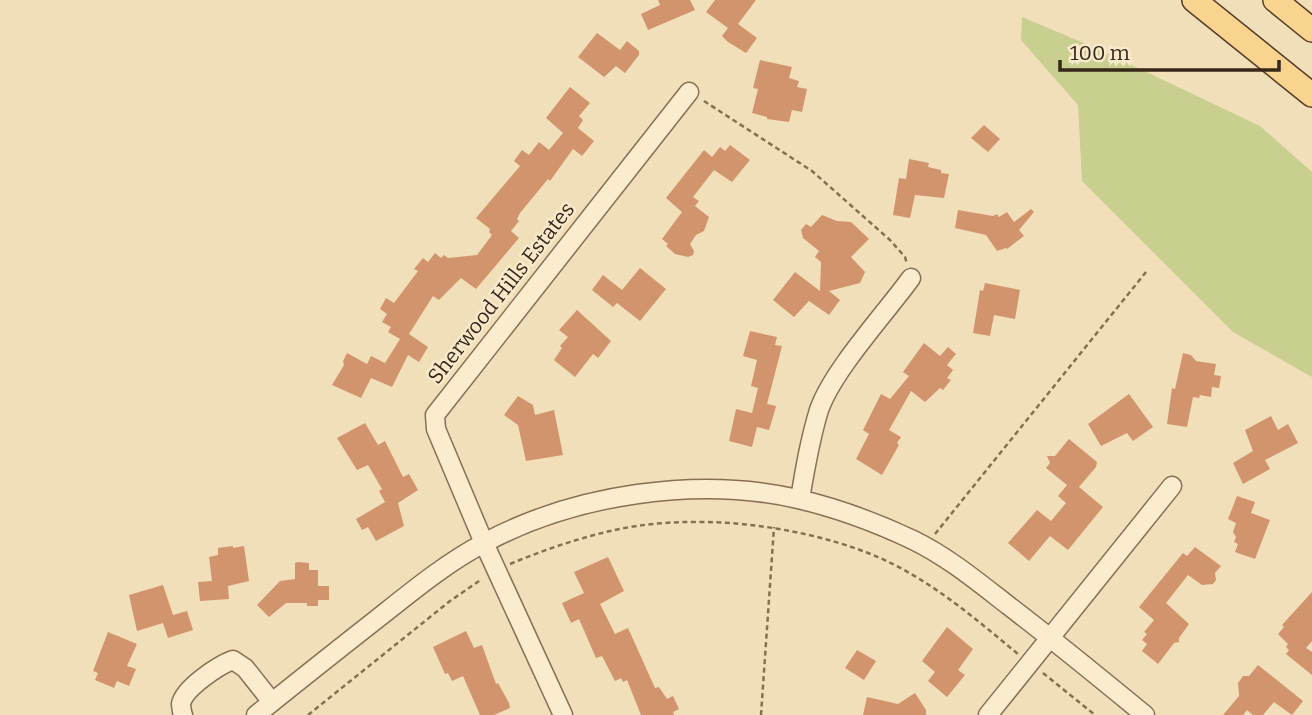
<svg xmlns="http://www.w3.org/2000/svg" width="1312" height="715" viewBox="0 0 1312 715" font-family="Bitter,serif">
  <rect width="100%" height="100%" fill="#f1dfba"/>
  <path fill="#c9cf8e" d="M1022,17L1098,49L1260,126L1312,172V377L1233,332L1082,181L1078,105L1021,40Z"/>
  <g fill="#d2946d">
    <path d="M658,0H690L695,10L648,30L641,14L660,5Z"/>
    <path d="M715,0H756L738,24L757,38L746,53L728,42L722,36L728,28L706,12Z"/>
    <path d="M597,33L620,50L627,41L639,51V55L625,73L616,66L604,77L578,57Z"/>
    <path d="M760,60L792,67L789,78L799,81L797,87L807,89L802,112L792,110L789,122L767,119V117L752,113L758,89L753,88Z"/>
    <path d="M570,87L590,103L579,116L583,120L578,128L594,141L582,156L573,149L550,181L548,179L520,213L517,219L519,221L511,231L519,238L476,289L461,278L439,300L433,296L409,334L428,347L419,362L408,355L392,387L371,378L361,398L332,385L344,365L343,361L347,353L367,364L371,356L385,363L400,339L388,332L391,327L382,322L387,314L380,309L386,298L394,303L418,271L414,269L423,258L428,262L435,253L441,258L444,255L448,258L477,255L492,235L489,232L490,229L476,218L520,166L514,161L522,150L529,155L539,142L549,150L563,133L546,118Z"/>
    <path d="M984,125L1000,139L988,152L971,138Z"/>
    <path d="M730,145L750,160L732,182L714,170L693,197L699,201L695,206L709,217L704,231L696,235L690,244L694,251L693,255L688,257L675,254L666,246L668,244L662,239L682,212L666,198L704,150L712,157L720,147L725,151Z"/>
    <path d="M909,159L929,163L928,167L941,170V173L949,174L944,198L915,195L910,218L893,215L899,178L906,179Z"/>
    <path d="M1031,209L1034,212L1019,230L1024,236L1007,249L1006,248L997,251L986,235L955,228L958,210L993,216L997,214L999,217L1007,212L1014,222Z"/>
    <path d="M822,215L837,221L851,222L869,239L851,257L865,272L860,283L829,291L840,300L829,315L809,301L794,317L773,300L795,272L820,291L821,262L815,257L819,251L803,238L801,230L806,224L811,227Z"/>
    <path d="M640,268L666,289L640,321L617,303L613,307L592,290L603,275L622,290Z"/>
    <path d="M985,283L1020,290L1015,319L994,315L990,336L973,333L980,290L983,291Z"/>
    <path d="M577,310L611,341L598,358L593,354L575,377L554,360L562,348L560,346L568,337L559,330Z"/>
    <path d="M750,331L777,337L775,345L782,346L767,404L776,406L773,417L769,430L757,427L752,447L729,441L736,409L752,413L758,388L751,386L757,360L743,356Z"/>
    <path d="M924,343L940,356L948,347L956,354L947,365L953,370L947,378L951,380L943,390L940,388L925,402L911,391L889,430L901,437L897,443L899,445L882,475L856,459L869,434L863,430L881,394L890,399L909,376L903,372Z"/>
    <path d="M1183,353L1191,355L1196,361L1216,364L1214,375L1221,376L1219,388L1212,387L1211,397L1200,395L1199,398L1193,397L1187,427L1167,424L1172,388L1175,389Z"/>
    <path d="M1129,394L1153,427L1133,441L1127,433L1101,446L1088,424Z"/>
    <path d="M518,396L533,405L535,415L554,410L563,455L526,461L518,425L504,415Z"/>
    <path d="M1271,416L1278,430L1288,424L1298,443L1265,460L1270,469L1243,484L1233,463L1253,451L1245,430Z"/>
    <path d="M365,423L378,445L385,441L403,477L409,474L418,490L398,503L404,526L376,541L368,527L362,530L356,519L385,502L379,491L382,489L368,465L357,470L337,438Z"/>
    <path d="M1069,439L1097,462L1096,467L1079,487L1103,507L1068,550L1050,536L1029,561L1008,543L1037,510L1051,521L1066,503L1058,496L1067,485L1046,468L1050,463L1047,456H1055Z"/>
    <path d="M1237,496L1255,502L1251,513L1270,520L1255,559L1235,552L1238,544L1234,542L1236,537L1233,532L1236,523L1228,519Z"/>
    <path d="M233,546V548L244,546L249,581L228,586L229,599L200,601L198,582L212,581L209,557L218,555V548Z"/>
    <path d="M1195,547L1221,566L1215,573L1216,580L1213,584L1202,585L1188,575L1166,603L1189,624L1179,638V642L1174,643L1158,664L1142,651L1147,644L1142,640L1147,634L1144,632L1154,620L1139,607L1183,553L1187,556Z"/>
    <path d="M608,557L624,591L600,604L615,634L628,628L655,688L659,687L667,699L673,696L679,709L673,712L674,715H641L627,680L623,682L621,678L615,681L602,656L596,658L579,619L571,623L562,603L584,593L574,572Z"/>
    <path d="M298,562L309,563V570H318V586H329V600H318V606H307V603H286L269,617L257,605L280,581L295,579V563Z"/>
    <path d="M163,585L173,615L187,611L193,630L168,638L163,623L137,631L129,595Z"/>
    <path d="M1312,592V641L1306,648L1312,652V675L1286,654L1289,650L1286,647L1288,644L1278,634L1284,627L1282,625Z"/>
    <path d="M947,627L973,649L958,670L965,675L947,697L928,681L935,672L922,661Z"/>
    <path d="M466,631L474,648L482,645L496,684L498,683L509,703L510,708L494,715H480L463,676L452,681L448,673L445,674L433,647Z"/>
    <path d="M108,632L137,644L127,666L136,669L129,686L117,681L114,688L95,680L98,673L93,671Z"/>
    <path d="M857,650L876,661L864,680L845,668Z"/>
    <path d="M1258,665L1303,701L1292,715L1274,702L1263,715H1253L1247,710L1243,715H1223L1239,696L1238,683L1243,676H1249Z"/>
    <path d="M915,693L926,710V715H863L867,697L898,704Z"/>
  </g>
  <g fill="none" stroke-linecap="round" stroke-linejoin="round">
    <g stroke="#896e54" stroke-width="21">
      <g id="minor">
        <path d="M800,499C805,469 810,439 819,410C833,370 885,314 911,278"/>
        <path d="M183,715C182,713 181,705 181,704C184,688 219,665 233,660L245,668L272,702"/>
        <path d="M256,715C296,683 336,651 377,619C411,592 446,563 484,543C575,494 698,476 798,499C837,508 877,523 913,540C948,557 978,582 1009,606C1055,641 1100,678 1145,715"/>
        <path d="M563,715L484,543L436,429L435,415L689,92"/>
        <path d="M988,715L1172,486"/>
      </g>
    </g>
    <g stroke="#553c29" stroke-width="26">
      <g id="major">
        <path d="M1194,0L1312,95"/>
        <path d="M1275,0L1312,30"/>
      </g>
    </g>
    <g stroke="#896e54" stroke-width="2.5" stroke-dasharray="5 3.5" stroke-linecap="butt">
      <path d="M704,101L812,171L890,240L905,257L907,264"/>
      <path d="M935,534L1146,272"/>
      <path d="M510,564C541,551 573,540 606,532C686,512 791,523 868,553C925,575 972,616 1018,654"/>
      <path d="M1043,673L1095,715"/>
      <path d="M308,715L450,601L482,579"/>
      <path d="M761,715L774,527"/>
    </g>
    <use href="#minor" stroke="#fbecce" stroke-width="18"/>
    <use href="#major" stroke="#f8d48e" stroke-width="23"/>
  </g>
  <g text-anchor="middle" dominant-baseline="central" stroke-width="5" stroke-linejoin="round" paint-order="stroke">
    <g font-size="21" fill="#36271a" stroke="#f8e9ca">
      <text transform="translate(501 293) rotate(-52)">Sherwood Hills Estates</text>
    </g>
  </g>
  <path d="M1060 60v10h219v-10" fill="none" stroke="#36271a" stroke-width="3.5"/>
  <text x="1070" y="60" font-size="21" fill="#36271a" stroke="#f8e9ca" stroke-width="5" paint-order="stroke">100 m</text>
</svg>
